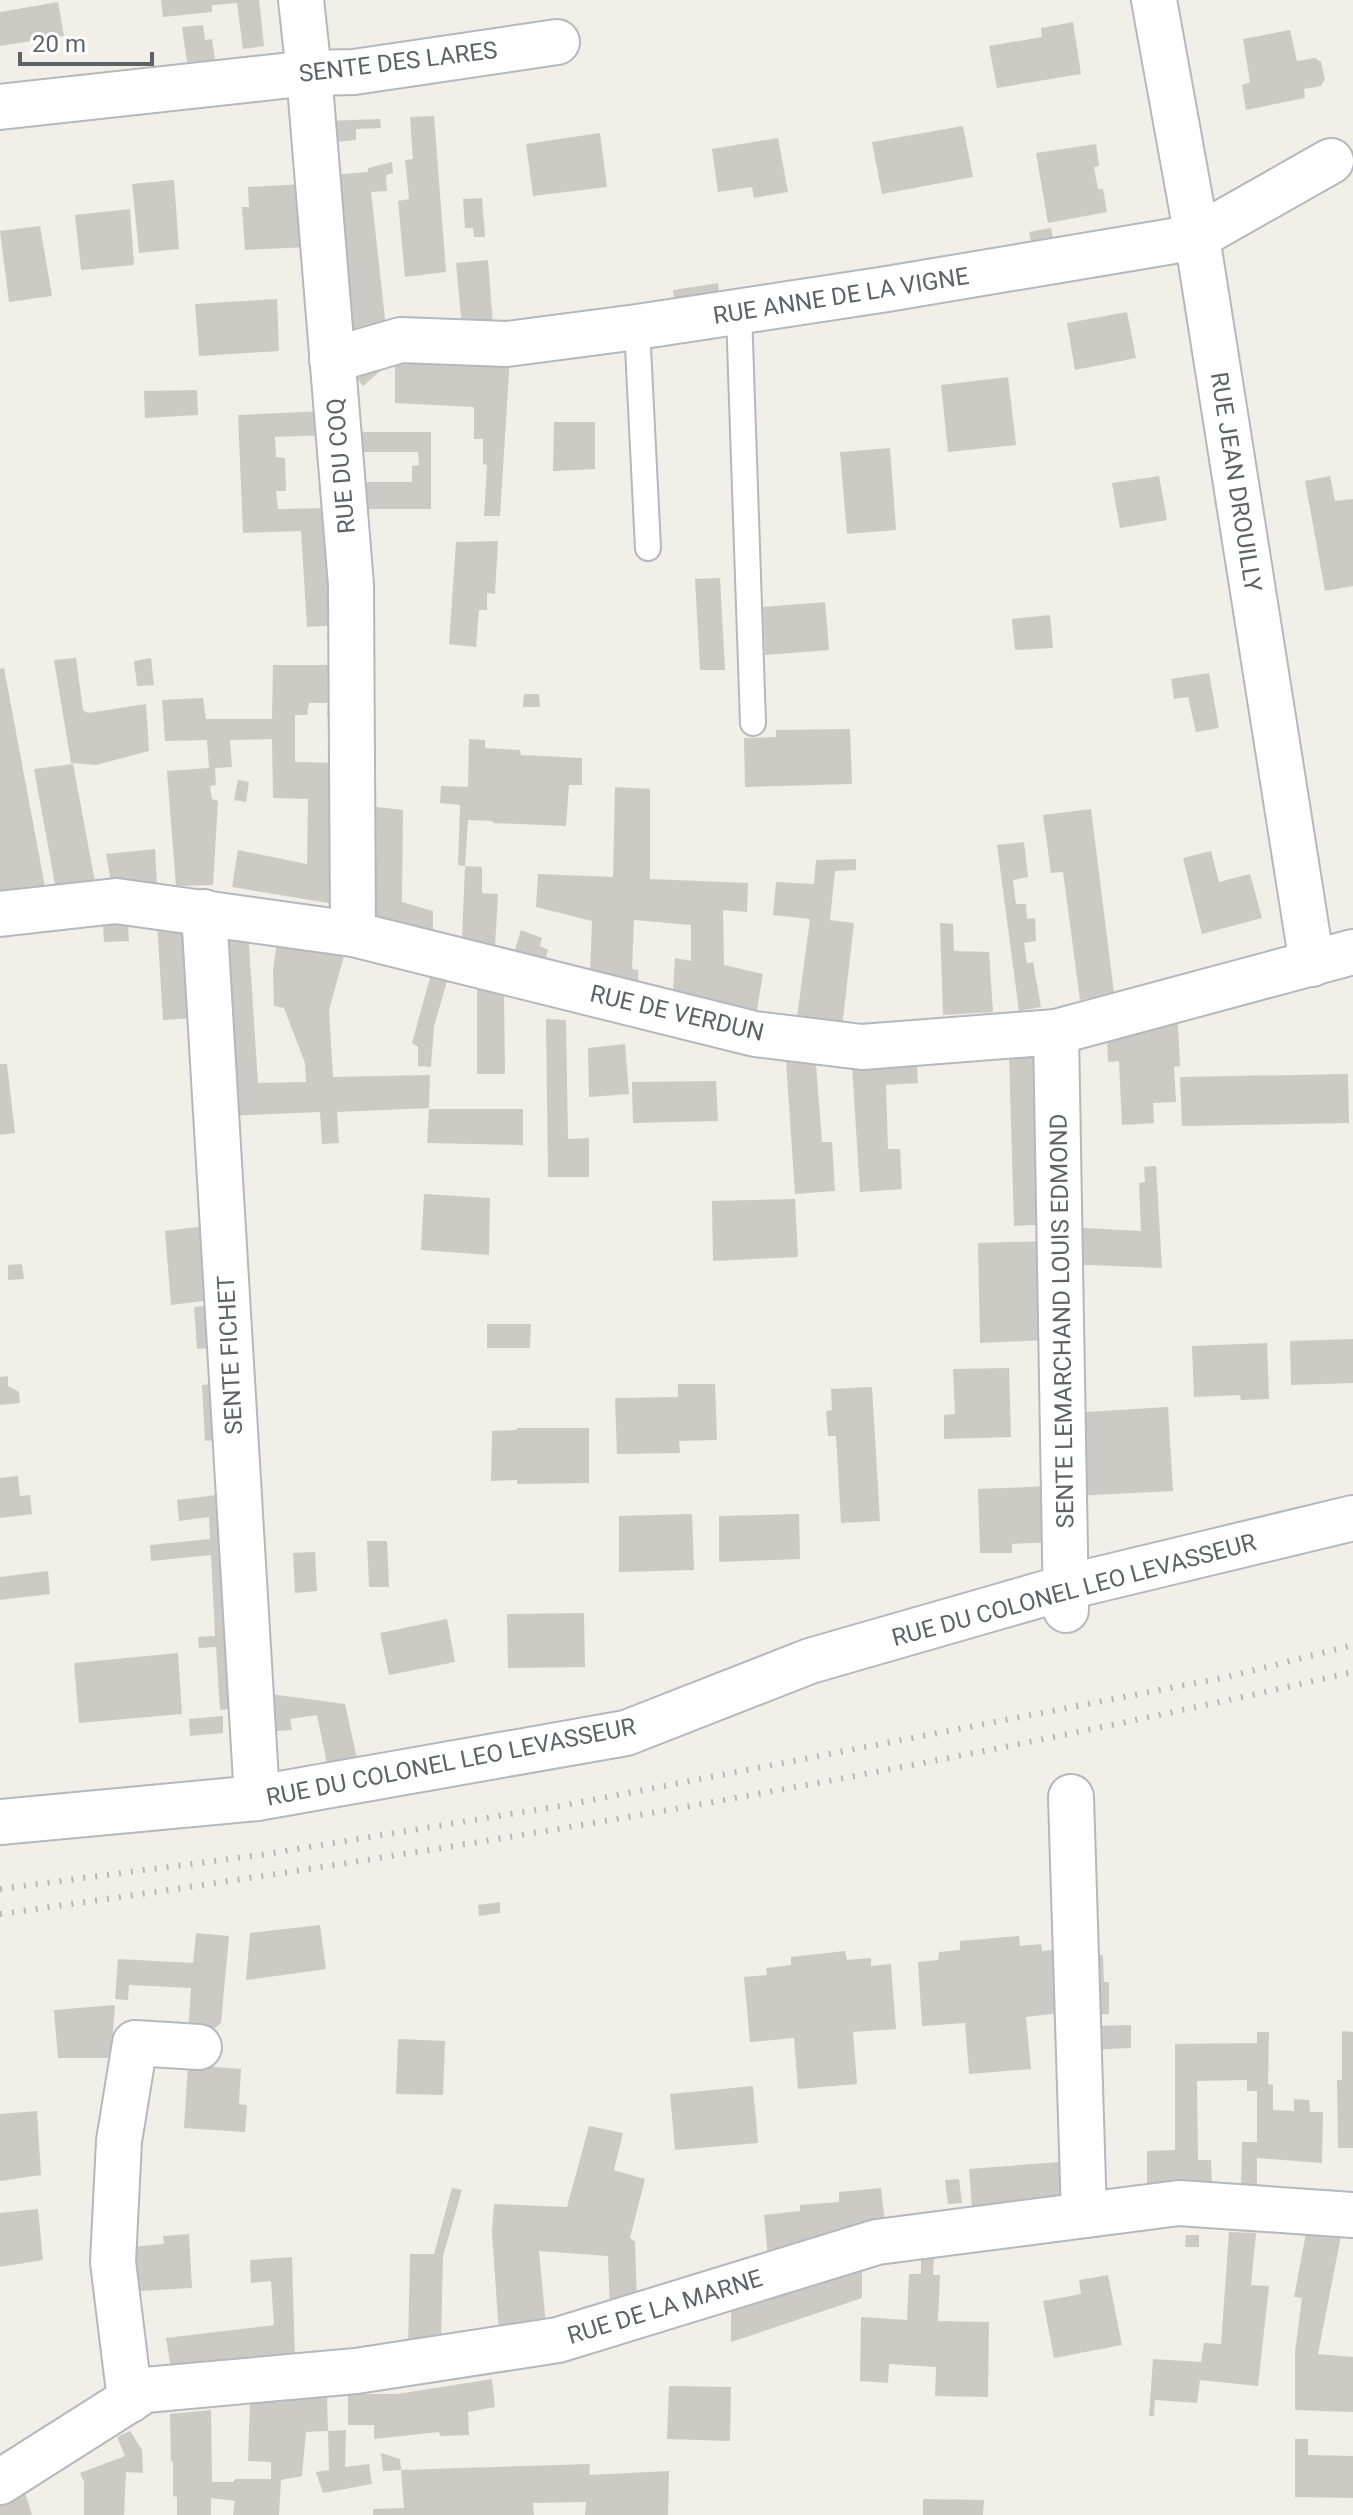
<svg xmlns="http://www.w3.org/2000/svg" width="1353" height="2515" viewBox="0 0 1353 2515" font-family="Roboto,sans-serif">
  <rect width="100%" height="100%" fill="#f1efe8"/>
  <g fill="#cccac5">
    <path d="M161,0H259L264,46L243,49L237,3L212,5V12L163,17Z"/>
    <path d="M58,2L64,36L0,46V12Z"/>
    <path d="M1073,22L1081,74L997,88L989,46L1042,37L1041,28Z"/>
    <path d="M203,25L205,40L212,39L215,60L187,62L182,27Z"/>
    <path d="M1290,30L1297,61L1315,58L1321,62L1325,79L1321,86L1304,89L1305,98L1246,110L1242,85L1250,82L1243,39Z"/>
    <path d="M434,116L446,272L405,277L398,201L409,199L405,160L413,159L410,117Z"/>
    <path d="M380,119L381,128L356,129V140L328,143L326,121Z"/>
    <path d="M963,126L973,177L882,194L872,142Z"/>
    <path d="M600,133L607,187L533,196L526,144Z"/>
    <path d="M778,138L788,192L754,198L752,187L718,192L712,149Z"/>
    <path d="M1096,144L1099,166L1094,167L1098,189H1103L1107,212L1048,223L1036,153Z"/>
    <path d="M392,162L393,173L386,175L387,191L371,192L387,337L350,340L332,175L368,172V168Z"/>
    <path d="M174,180L179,249L139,253L132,184Z"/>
    <path d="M302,184L309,247L245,250L242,207H249L248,187Z"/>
    <path d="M482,198L485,237H474L473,228H465L463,199Z"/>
    <path d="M130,209L134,265L81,270L75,215Z"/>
    <path d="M40,226L52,296L9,302L0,231Z"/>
    <path d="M1051,228L1054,243L1032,247L1029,232Z"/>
    <path d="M488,260L494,338L463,337L456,263Z"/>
    <path d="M718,283L721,306L676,314L673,290Z"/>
    <path d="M277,299L279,351L199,356L195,304Z"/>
    <path d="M1127,312L1136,358L1075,370L1067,323Z"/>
    <path d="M395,354L510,357L500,516H484L487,465L483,464V439H474V407L395,403Z"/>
    <path d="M381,360L385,367L363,386L357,379Z"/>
    <path d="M1008,377L1016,445L948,452L941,385Z"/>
    <path d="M197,390L198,415L145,418L144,391Z"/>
    <path d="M325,411L327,435L275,437L276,457L285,458L286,491H276L278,509L332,508L339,625L307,627L301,531L243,533L238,415Z"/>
    <path d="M554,422H595V469L553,471Z"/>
    <path d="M357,432H431V509H361L360,482H412V466L419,465L418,452H358Z"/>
    <path d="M890,448L896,530L847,534L840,452Z"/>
    <path d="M1159,476L1167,520L1120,528L1112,483Z"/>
    <path d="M1330,476L1335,501L1353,499V586L1325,591L1305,481Z"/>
    <path d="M498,541L495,594L487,593V610H479L476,647L449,644L456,542Z"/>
    <path d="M720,578L725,670H700L695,579Z"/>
    <path d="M825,602L829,650L765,655L763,607Z"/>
    <path d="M1050,615L1053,648L1015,650L1012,619Z"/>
    <path d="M76,658L83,710L88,713L146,704L149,751L96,765L71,763L54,660Z"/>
    <path d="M151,658L154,685L137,686L134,661Z"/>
    <path d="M273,665H341V718L327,716L328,703H309L307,715H295V762L340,763V905L232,887L238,850L307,864L308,799L273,798L272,739L230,740L232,767L215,768L216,785L210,786L212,799L218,801L213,885L176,886L167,771L209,768L207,740L165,741L162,700L203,698L206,719H272Z"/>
    <path d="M4,668L46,892L0,901V669Z"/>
    <path d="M1209,673L1219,728L1196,732L1188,697L1174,699L1171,679Z"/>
    <path d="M524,694H539L540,707H523Z"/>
    <path d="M850,729L852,784L745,787L744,738L776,737V730Z"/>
    <path d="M469,739L485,740V748L520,750L521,755L582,758V785H569L566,826L493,823V821L468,820L465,866L482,867V893L498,894L495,947L462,938L465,866L458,865L460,805L440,803L441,786L468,787Z"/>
    <path d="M73,764L96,887L56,890L34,769Z"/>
    <path d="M238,780L249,782L246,802L234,800Z"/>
    <path d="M615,787L650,789V879L748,883L747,912L723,910L724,965L763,974L756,1015L673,991L675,958L691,961V925L634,920L632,969L638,970V983L590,973L592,921L536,907L538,874L613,877Z"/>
    <path d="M368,806L403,810L402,902L433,911V930L371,914Z"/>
    <path d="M1091,809L1114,993L1080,1000L1063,872L1051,873L1043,815Z"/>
    <path d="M1024,842L1028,877L1013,880L1016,904H1026L1027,919L1035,918L1036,941L1024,943L1027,963L1033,962L1041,1007L1019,1011L997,845Z"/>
    <path d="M155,849L157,886H112L106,854Z"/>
    <path d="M1211,851L1219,882L1250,874L1262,918L1202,934L1183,858Z"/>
    <path d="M856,859V870L835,871L830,920L854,923L842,1028L796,1025L810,919L773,915L776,882L814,884L816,860Z"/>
    <path d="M157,923H195L196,1018L163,1020Z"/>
    <path d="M940,923L953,924L954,951L989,952L993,1012L943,1015Z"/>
    <path d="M212,924L248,930L258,1083L306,1082L305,1063L284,1008L274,1006L273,970L278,935L345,952L329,1010L333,1077L430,1075L429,1108L337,1112L339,1143L322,1144L320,1112L225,1116Z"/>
    <path d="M103,925H128L129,941L104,942Z"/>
    <path d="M521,930L542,938L540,946L548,950L545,961L514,953Z"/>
    <path d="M431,974L448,978L434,1026L431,1067L418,1066V1047L412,1043Z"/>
    <path d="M477,985L504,992L505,1074H477Z"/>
    <path d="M546,1019L566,1020L568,1139L589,1138V1177H548Z"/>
    <path d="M1178,1024L1180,1066L1174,1067L1176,1102L1153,1103L1154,1123L1122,1125L1119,1061L1108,1062L1107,1036Z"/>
    <path d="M625,1044L629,1094L589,1097L588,1048Z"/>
    <path d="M1030,1052L1043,1063L1047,1224L1014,1226L1009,1055Z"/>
    <path d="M786,1061L816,1064L822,1142H832L835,1191L795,1194Z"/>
    <path d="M0,1064H7L15,1133L0,1135Z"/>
    <path d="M852,1066H917L918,1083L886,1085L888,1149H900L902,1189L860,1192Z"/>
    <path d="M1348,1074L1349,1123L1182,1126L1180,1077Z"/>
    <path d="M716,1081L718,1121L633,1123L632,1082Z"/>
    <path d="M429,1109H523V1145L427,1143Z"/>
    <path d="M1156,1166L1162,1268L1067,1264L1066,1227L1141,1231L1139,1183L1145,1182L1144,1167Z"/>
    <path d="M424,1194L490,1198L489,1255L421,1250Z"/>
    <path d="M795,1199L798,1257L713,1261L712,1201Z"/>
    <path d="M205,1226L210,1300L171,1305L165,1231Z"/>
    <path d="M1047,1241L1050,1340L980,1343L978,1243Z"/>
    <path d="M22,1264L24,1279L8,1280V1265Z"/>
    <path d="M216,1305L219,1347L197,1349L194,1307Z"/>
    <path d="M487,1324H531L530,1348H487Z"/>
    <path d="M1353,1339V1383L1291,1385L1290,1341Z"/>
    <path d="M1267,1343L1269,1399L1241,1400L1240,1395L1194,1397L1192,1346Z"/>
    <path d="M1009,1368L1011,1437L944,1439V1415L955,1414L953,1369Z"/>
    <path d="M8,1376V1386L19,1392L20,1403L0,1405V1377Z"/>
    <path d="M220,1383L224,1439L205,1441L202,1385Z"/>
    <path d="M678,1384H715L717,1440L679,1441L680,1453L617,1454L615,1398L678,1397Z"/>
    <path d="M872,1387L880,1521L841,1523L836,1436H828L826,1411L832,1410L831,1389Z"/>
    <path d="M1168,1407L1173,1491L1073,1496L1071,1413Z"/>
    <path d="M517,1428H589V1483L517,1484V1480L491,1481L492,1431L517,1430Z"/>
    <path d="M18,1476L20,1496L30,1495L32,1514L0,1518V1478Z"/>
    <path d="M1053,1486L1054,1542L1012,1544V1553H980L978,1489Z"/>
    <path d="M216,1495L217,1516L222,1517L239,1708L220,1710L216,1647L199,1648L198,1637L215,1636L211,1555L151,1561L150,1545L210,1539L209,1517L179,1521L177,1500Z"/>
    <path d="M692,1514L694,1570L619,1572V1516Z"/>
    <path d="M799,1514L800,1559L719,1562V1516Z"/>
    <path d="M367,1541H387L389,1587H369Z"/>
    <path d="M315,1552L317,1591L295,1593L293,1553Z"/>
    <path d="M48,1571L50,1594L0,1600V1577Z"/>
    <path d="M584,1613L585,1667L508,1668L507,1614Z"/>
    <path d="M447,1619L455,1662L389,1675L380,1633Z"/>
    <path d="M178,1653L182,1714L79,1723L74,1663Z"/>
    <path d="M263,1693L345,1704L358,1763L328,1769L317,1715L290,1719L292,1730L266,1732Z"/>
    <path d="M223,1716V1733L190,1736L189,1719Z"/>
    <path d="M500,1902V1913L479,1916L478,1905Z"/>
    <path d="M320,1925L326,1969L246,1980L250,1933Z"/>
    <path d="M196,1933L229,1936L221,2023L209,2033H188L191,1988L129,1985L128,2000L115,1999L118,1959L193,1963Z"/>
    <path d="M1019,1936L1020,1946L1041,1944L1042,1951L1061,1949L1067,2012L1026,2017L1031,2069L969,2074L965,2023L922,2026L918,1962L938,1960L939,1952L960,1950V1941Z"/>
    <path d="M845,1951L847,1960L871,1958V1966L891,1964L896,2029L853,2032L857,2084L798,2089L794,2038L750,2042L744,1977L767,1975L766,1968L791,1965V1957Z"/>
    <path d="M1087,1954L1103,1955L1104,1982H1109V2014L1088,2015Z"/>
    <path d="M115,2005L111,2058H58L54,2010Z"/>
    <path d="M1131,2025V2048L1088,2050V2026Z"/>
    <path d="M1342,2031L1353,2032V2148H1338L1337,2080H1342Z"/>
    <path d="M1257,2032H1269L1268,2084L1273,2085V2110L1294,2111V2099L1309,2100L1310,2112H1323L1322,2163L1257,2158V2187L1241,2188L1242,2142H1257V2091H1247V2080L1197,2081L1198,2160H1211L1212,2190L1147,2193V2151L1175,2150V2044L1257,2043Z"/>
    <path d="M398,2039L445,2041L443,2095L396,2094Z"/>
    <path d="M188,2065L241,2069L239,2104L247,2105L245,2132L184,2128Z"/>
    <path d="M753,2086L758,2143L675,2150L670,2094Z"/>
    <path d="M37,2111L41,2175L0,2181V2114Z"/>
    <path d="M589,2126L623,2133L614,2170L645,2179L630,2238L635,2242L637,2301L610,2310L608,2256L539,2251L546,2325L499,2335L492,2232L494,2204L567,2207Z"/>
    <path d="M1072,2161L1065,2196L972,2209L969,2169Z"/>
    <path d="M959,2179L962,2203L948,2204L945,2180Z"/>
    <path d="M452,2188L462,2190L443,2256L441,2345L408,2349L410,2254H434Z"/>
    <path d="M881,2188L885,2223L768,2258L764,2215L800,2211V2205L839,2202V2192Z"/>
    <path d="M38,2209L43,2260L0,2267V2213Z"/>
    <path d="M1229,2232L1256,2233L1251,2285L1269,2286L1258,2386L1200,2380L1197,2403L1155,2400L1154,2416H1149L1153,2359L1201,2362L1204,2343L1221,2344Z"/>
    <path d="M1306,2233L1341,2236L1318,2354L1353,2357V2412L1295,2410V2352L1302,2298L1294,2297Z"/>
    <path d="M189,2234L192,2288L123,2292L120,2248L164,2244L163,2236Z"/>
    <path d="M1186,2235H1199V2247H1185Z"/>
    <path d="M292,2257L295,2359L172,2375L166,2338L274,2325L271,2281L251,2283L250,2260Z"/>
    <path d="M934,2258L933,2275H940L938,2321L989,2322L988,2397L935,2396L936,2367L889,2364L888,2383L860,2381L861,2317L907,2320L909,2274H921V2260Z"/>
    <path d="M862,2269V2298L731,2342V2311Z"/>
    <path d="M1108,2275L1122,2345L1054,2358L1043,2301L1081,2294L1079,2280Z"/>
    <path d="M492,2379L495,2407L468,2412L469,2435L440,2436L439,2432L374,2439V2425H348V2394H397Z"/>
    <path d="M669,2386L731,2387L730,2441L667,2439Z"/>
    <path d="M327,2394L328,2431L306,2432L302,2476L281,2480L279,2515H233L235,2501L211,2498V2515H177V2497L173,2496V2462L171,2461L170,2414L211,2410L212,2482H233L235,2479H271V2462L248,2461L250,2400Z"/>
    <path d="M346,2430L345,2467L369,2464L372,2484L323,2493L316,2472L329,2470L328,2431Z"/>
    <path d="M130,2431L142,2450L143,2473L126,2472L124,2515H84V2482L80,2473L125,2456L117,2437Z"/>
    <path d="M1295,2439H1308V2455L1353,2456V2498L1295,2497Z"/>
    <path d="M381,2453L400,2459L401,2470L383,2471Z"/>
    <path d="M590,2464L589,2475L669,2471L668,2515H585L586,2502L533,2503L534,2515H373V2509L404,2508L401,2470Z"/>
    <path d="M24,2489L32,2515H0V2505Z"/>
    <path d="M923,2499L984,2500L983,2515H923Z"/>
  </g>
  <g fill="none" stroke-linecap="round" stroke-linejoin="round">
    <g stroke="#b5b8bc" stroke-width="28">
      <g id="service">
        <path d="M739,313L753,723"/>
        <path d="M637,327L648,548"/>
      </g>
    </g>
    <g stroke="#b5b8bc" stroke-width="48">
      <g id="minor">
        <path d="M301,0L309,73L351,585L353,934"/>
        <path d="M1154,0L1197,237L1312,964"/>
        <path d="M0,107L309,73L354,72L557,42"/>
        <path d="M332,360L401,340L507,344L637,327L887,289L1197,237L1331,161"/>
        <path d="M204,912L257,1798"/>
        <path d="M0,914L116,901L353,934L755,1034L862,1047L1056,1032L1353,952"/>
        <path d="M1056,1032L1066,1610"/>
        <path d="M1071,1797L1084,2215"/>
        <path d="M0,1822L257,1798L626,1733L810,1661L1067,1587L1353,1518"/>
        <path d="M130,2400L113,2262L119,2141L135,2043L199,2047"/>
        <path d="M0,2482L145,2390L356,2371L558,2340L877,2242L1179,2203L1353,2215"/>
      </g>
    </g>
    <use href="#service" stroke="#fff" stroke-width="24"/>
    <use href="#minor" stroke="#fff" stroke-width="44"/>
    <g stroke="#b6b7b8" stroke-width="6" stroke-dasharray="2 10" stroke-linecap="butt">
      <path d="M0,1889L260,1855L566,1805L1227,1677L1353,1645"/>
      <path d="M0,1914C454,1851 906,1775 1353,1672"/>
    </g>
  </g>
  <g text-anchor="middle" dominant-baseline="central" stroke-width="7" stroke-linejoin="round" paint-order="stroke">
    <g font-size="24" fill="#5f6368" stroke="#fff">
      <text transform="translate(398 62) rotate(-7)">SENTE DES LARES</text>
      <text transform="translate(841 296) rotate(-9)">RUE ANNE DE LA VIGNE</text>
      <text transform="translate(341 466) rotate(-95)">RUE DU COQ</text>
      <text transform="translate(1236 482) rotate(81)">RUE JEAN DROUILLY</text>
      <text transform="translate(677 1013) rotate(13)">RUE DE VERDUN</text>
      <text transform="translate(1062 1321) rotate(-91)">SENTE LEMARCHAND LOUIS EDMOND</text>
      <text transform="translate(230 1355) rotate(-93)">SENTE FICHET</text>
      <text transform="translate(1074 1590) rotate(-15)">RUE DU COLONEL LEO LEVASSEUR</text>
      <text transform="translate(451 1762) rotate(-11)">RUE DU COLONEL LEO LEVASSEUR</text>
      <text transform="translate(665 2307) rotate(-17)">RUE DE LA MARNE</text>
    </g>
  </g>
  <path d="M20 52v12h132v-12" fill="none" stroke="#5f6368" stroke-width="4"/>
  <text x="32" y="52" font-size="24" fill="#5f6368" stroke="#ffffff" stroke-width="6" paint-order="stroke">20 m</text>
</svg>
